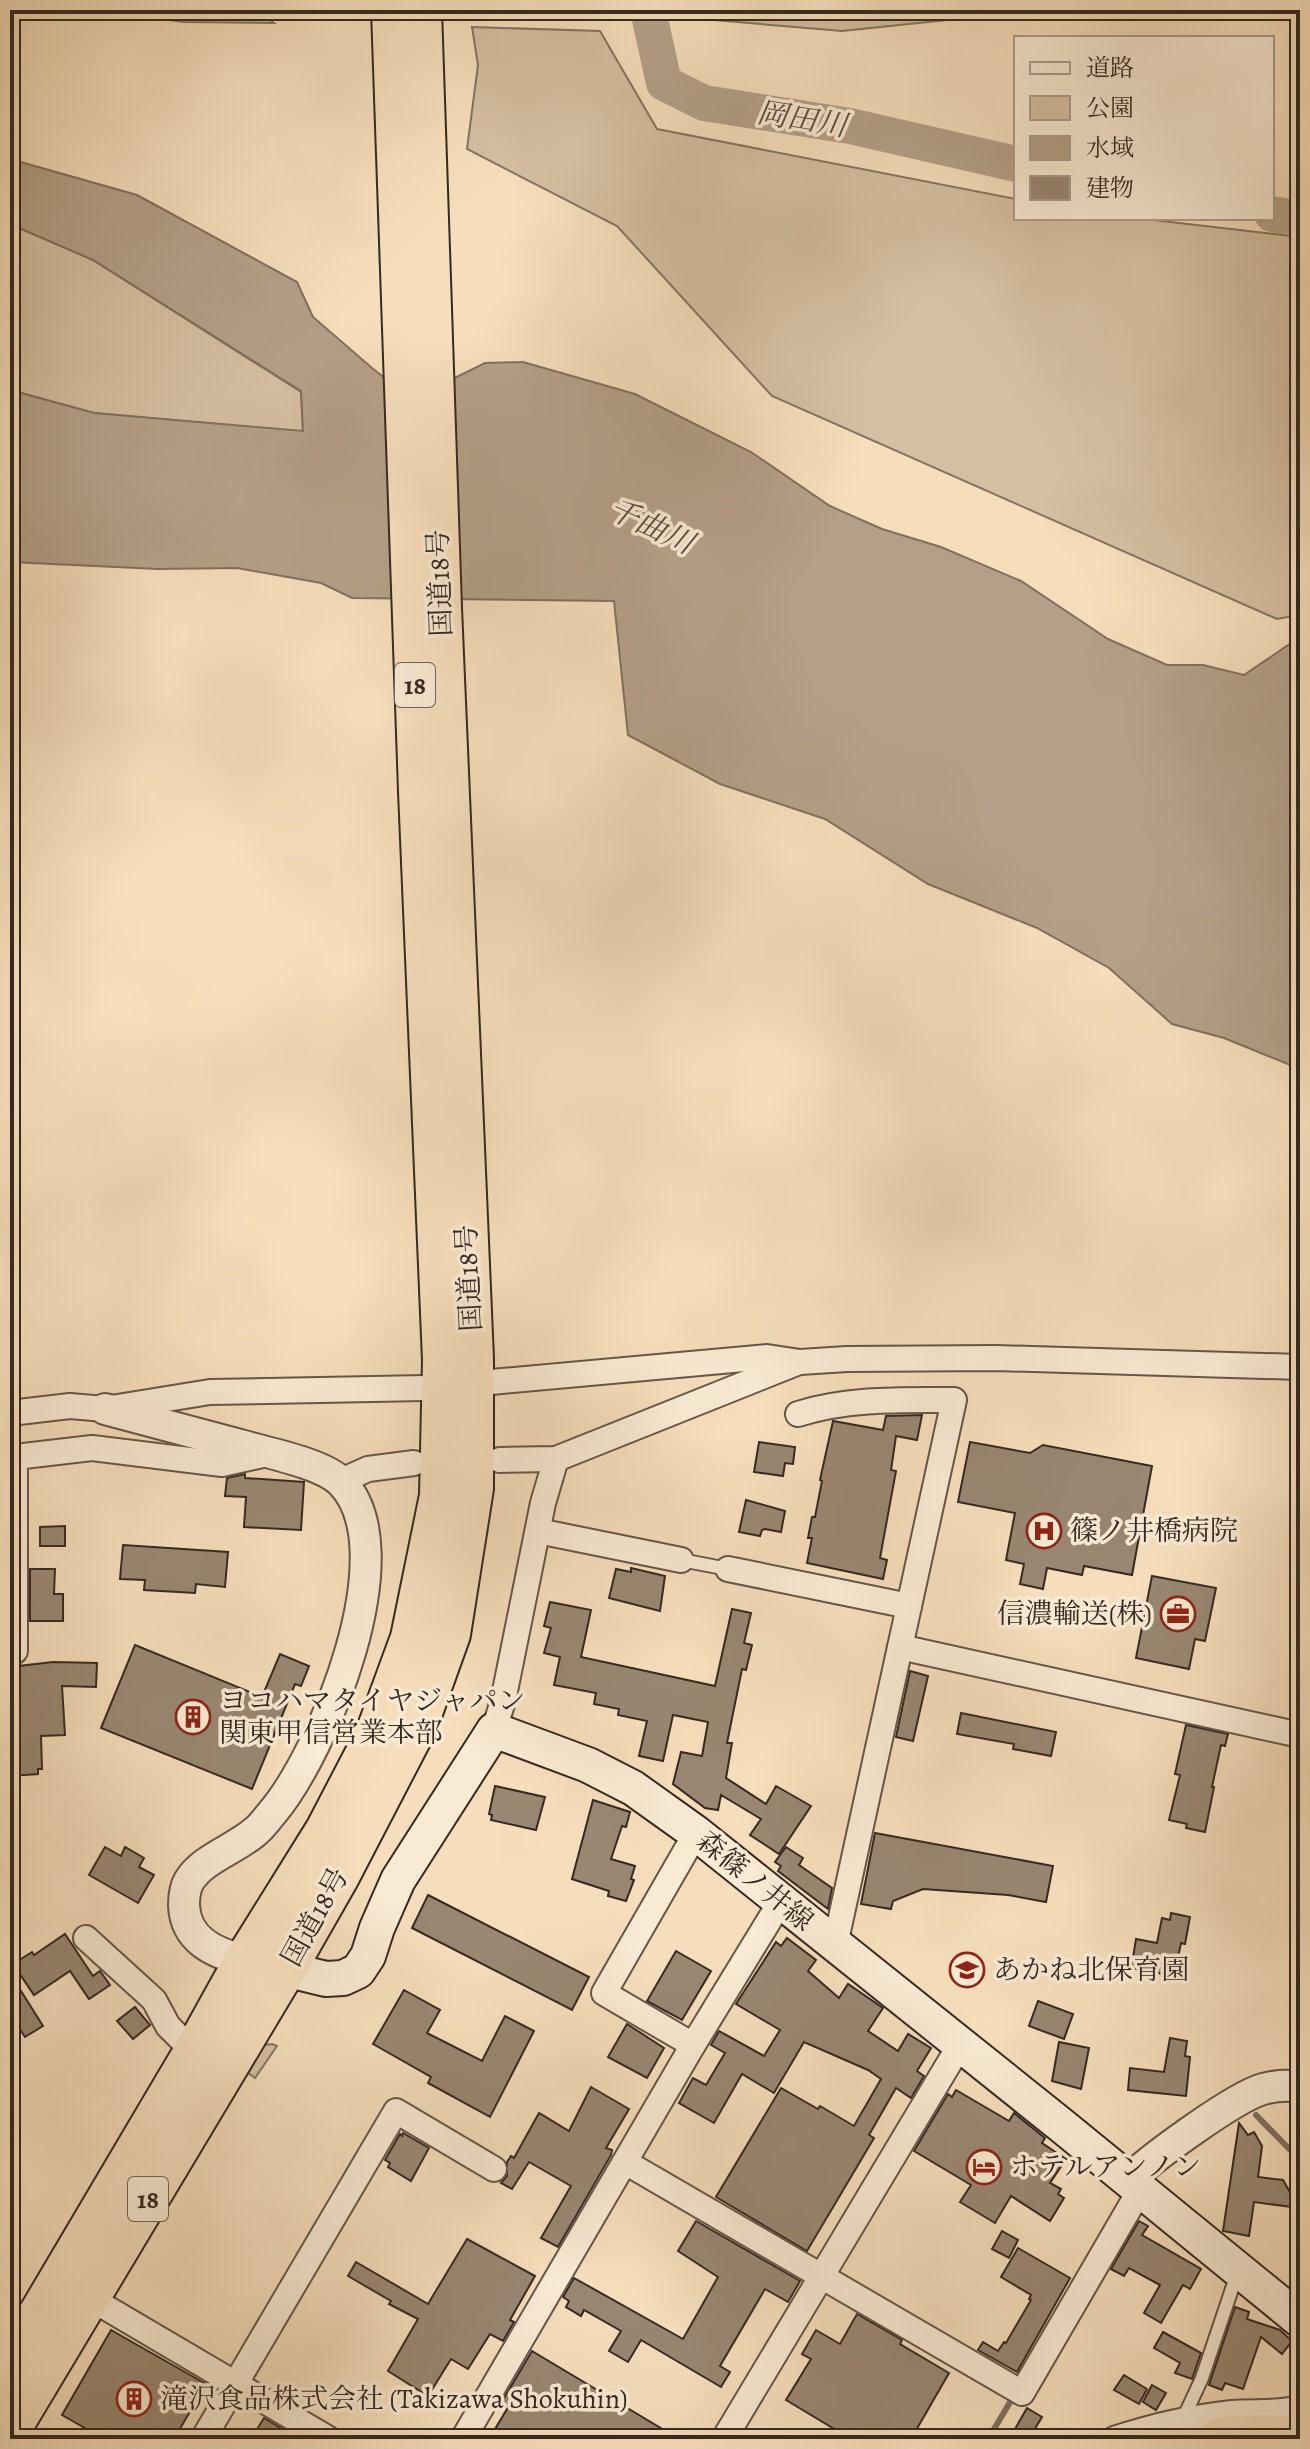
<svg xmlns="http://www.w3.org/2000/svg" width="1310" height="2449" viewBox="0 0 1310 2449" font-family="Alegreya,'Noto Serif JP',serif">
  <rect width="100%" height="100%" fill="#f6debc"/>
  <filter id="stains"><feTurbulence type="fractalNoise" baseFrequency=".0025" numOctaves="4"/><feColorMatrix values="0 0 0 0 .2 0 0 0 0 .09 0 0 0 0 .02 0 0 0 .5 -.17"/></filter>
  <radialGradient id="worn" r=".72"><stop offset=".6" stop-color="#630" stop-opacity="0"/><stop offset="1" stop-color="#630" stop-opacity=".3"/></radialGradient>
  <g fill="#d5bfa2" stroke="#857462" stroke-width="2">
    <path d="M91,10H257L274,23L184,22Z"/>
    <path d="M689,10H880L986,16L842,31L690,18Z"/>
    <path d="M472,27L600,31L657,129L1016,199V218H1136L1300,237V615L1277,619L772,396L617,226L467,149L478,65Z"/>
    <path d="M10,224L93,260L301,392L303,432L94,413L10,390Z"/>
    <path d="M272,2044L277,2046L255,2078L241,2068L254,2046Z"/>
  </g>
  <path fill="#b4a088" stroke="#81705f" stroke-width="2" d="M10,159L137,195L297,282L313,317L372,368L412,399L485,363L523,362L635,394L751,452L830,506L882,529L941,547L1021,581L1108,639L1167,665H1203L1244,675L1300,637V1069L1224,1038L1172,1024L1109,968L1037,928L928,884L825,819L720,784L628,735L614,601L352,598L321,583L237,568L158,569L10,562V390L94,413L303,431L301,391L93,260L10,224Z"/>
  <g fill="none" stroke-linecap="round" stroke-linejoin="round">
    <g stroke="#81705f" stroke-width="6">
      <path d="M1256,2115L1300,2160"/>
      <path d="M988,2439L1012,2399"/>
    </g>
    <g stroke="#b4a088" stroke-width="36">
      <path d="M648,10L664,83L704,103L850,126L1016,164"/>
      <path d="M1272,214L1300,219"/>
    </g>
  </g>
  <g fill="#998772" stroke="#352922" stroke-width="2">
    <path d="M922,1415L917,1440L896,1436L891,1470L896,1471L880,1558L887,1560L883,1579L807,1563L812,1538H808L812,1517H815L822,1481L820,1480L833,1421L883,1430L886,1416Z"/>
    <path d="M759,1442L795,1447L793,1464L785,1463L783,1476L754,1472Z"/>
    <path d="M970,1442L1030,1453L1043,1445L1152,1466L1132,1575L1084,1566L1082,1575L1047,1568L1043,1589L1020,1584L1024,1564L1006,1560L1015,1513L958,1502Z"/>
    <path d="M245,1474V1478L304,1482L301,1530L244,1527L246,1497L225,1496L227,1478Z"/>
    <path d="M746,1500L785,1511L781,1532L765,1529L762,1530L760,1536L739,1532Z"/>
    <path d="M65,1526V1546H40V1527Z"/>
    <path d="M123,1545L228,1552L225,1587L196,1584L195,1593L144,1590L145,1580L120,1579Z"/>
    <path d="M631,1568L665,1576L660,1611L609,1598L616,1569L631,1572Z"/>
    <path d="M30,1569H55L54,1594H63V1621H30Z"/>
    <path d="M1152,1576L1216,1588L1205,1641L1195,1639L1189,1669L1136,1658Z"/>
    <path d="M550,1602L591,1610L581,1657L715,1686L732,1609L751,1613L744,1643L752,1645L746,1670L742,1669L727,1743H732L726,1778L766,1804L776,1786L811,1806L779,1854L750,1835L761,1819L721,1795L718,1810L705,1808L673,1784L681,1752L702,1756L708,1722L673,1715L663,1761L639,1756L647,1721L618,1715L619,1709L594,1704L596,1693L554,1685L560,1657L544,1653L551,1628L544,1626Z"/>
    <path d="M135,1645L262,1697L280,1654L309,1666L301,1686L295,1684L252,1789L101,1728Z"/>
    <path d="M53,1662L97,1663L96,1687L62,1686L65,1735L41,1736L42,1769H38V1774L10,1776V1667Z"/>
    <path d="M910,1671L928,1676L913,1741L896,1737Z"/>
    <path d="M961,1713L1056,1732L1051,1756L1013,1749L1014,1744L957,1734Z"/>
    <path d="M1186,1725L1228,1734L1225,1746L1221,1745L1212,1787H1214L1205,1832L1186,1828L1187,1824L1169,1820L1180,1775L1175,1774Z"/>
    <path d="M495,1786L545,1797L536,1830L491,1820L492,1815L489,1814Z"/>
    <path d="M593,1800L630,1812L626,1827L622,1826L611,1859L635,1866L631,1879L634,1880L626,1901L608,1896L609,1891L572,1879Z"/>
    <path d="M875,1833L1053,1866L1046,1902L1008,1895L923,1889L893,1901L891,1909L861,1904Z"/>
    <path d="M105,1847L121,1856L125,1847L144,1858L139,1867L154,1875L138,1903L89,1875Z"/>
    <path d="M786,1847L803,1858L799,1865L832,1888L828,1909L778,1871L781,1866L775,1862Z"/>
    <path d="M428,1895L589,1977L572,2010L412,1928Z"/>
    <path d="M1171,1913L1190,1917L1185,1944L1181,1943L1174,1976L1135,1969L1136,1965L1132,1964L1136,1939L1157,1943L1162,1918L1170,1920Z"/>
    <path d="M65,1934L93,1976L100,1971L110,1985L89,1999L70,1971L34,1995L13,1964L32,1952L34,1955Z"/>
    <path d="M787,1938L816,1960L808,1971L839,1998L848,1984L883,2008L868,2031L898,2051L908,2034L931,2048L917,2071L924,2076L911,2098L896,2088L869,2135L874,2138L807,2251L716,2197L781,2088L818,2109L820,2106L854,2126L881,2079L868,2070L804,2042L774,2093L742,2074L714,2123L679,2103L693,2078L706,2085L725,2053L711,2045L719,2031L764,2056L780,2030L736,2004L776,1942L781,1946Z"/>
    <path d="M676,1951L711,1971L682,2020L647,2001Z"/>
    <path d="M404,1990L440,2010L427,2033L482,2061L505,2016L534,2031L490,2117L428,2083L431,2077L373,2044Z"/>
    <path d="M21,1991L43,2026L25,2037L10,2014V1997Z"/>
    <path d="M1038,2001L1073,2014L1064,2039L1029,2026Z"/>
    <path d="M135,2007L150,2025L133,2039L117,2021Z"/>
    <path d="M627,2024L664,2048L647,2078L608,2057Z"/>
    <path d="M1170,2038L1187,2041L1185,2056L1190,2057L1186,2096L1128,2090L1130,2068L1164,2072Z"/>
    <path d="M1059,2042L1089,2048L1081,2089L1052,2081Z"/>
    <path d="M591,2087L629,2109L606,2148L612,2150L611,2155L558,2247L541,2238L571,2186L529,2162L512,2189L501,2183L507,2176V2162L511,2156L514,2158L539,2113L569,2131Z"/>
    <path d="M956,2090L1009,2121L1014,2113L1045,2138L1042,2143L1066,2159L1050,2183L1061,2189L1058,2194L1064,2198L1050,2221L1011,2196L995,2223L960,2202L971,2185L914,2151L948,2094L952,2097Z"/>
    <path d="M1239,2123L1248,2135L1254,2132L1262,2146L1258,2177L1283,2180L1299,2208L1254,2202L1249,2236L1223,2231Z"/>
    <path d="M403,2133L429,2148L411,2181L388,2167L390,2163L385,2160L400,2134L402,2136Z"/>
    <path d="M696,2221L800,2281L788,2302L765,2289L720,2366L730,2372L721,2387L641,2340L628,2362L609,2351L621,2331L584,2310L581,2316L566,2307L569,2301L563,2297L574,2278L683,2339L718,2277L678,2251Z"/>
    <path d="M1139,2221L1148,2226L1142,2235L1201,2269L1190,2289L1183,2285L1161,2323L1144,2313L1160,2285L1129,2268L1124,2276L1111,2269Z"/>
    <path d="M1002,2231L1018,2240L1009,2258L992,2249Z"/>
    <path d="M467,2239L535,2276L510,2320L514,2322L503,2341L490,2334L468,2369L451,2359L428,2396L388,2371L418,2319L389,2304L391,2301L348,2276L356,2262L428,2304Z"/>
    <path d="M1018,2248L1070,2278L1017,2372L978,2350L983,2342L998,2351L1004,2342L1006,2343L1031,2300L1029,2299L1031,2295L1001,2277Z"/>
    <path d="M1235,2307L1249,2312L1247,2319L1280,2330L1292,2341L1282,2354L1261,2337L1243,2389L1225,2383L1222,2390L1209,2385Z"/>
    <path d="M857,2314L902,2340L900,2344L949,2373L911,2439H851L786,2400L811,2359L802,2354L816,2330L840,2344Z"/>
    <path d="M111,2330L206,2384L174,2439H104L62,2415Z"/>
    <path d="M1163,2332L1201,2353L1192,2379L1175,2373L1180,2363L1154,2348Z"/>
    <path d="M532,2351L679,2439H489L507,2409L500,2405Z"/>
    <path d="M1124,2375L1147,2389L1139,2404L1114,2390Z"/>
    <path d="M1152,2385L1166,2393L1156,2410L1143,2402Z"/>
    <path d="M1027,2408L1042,2417L1030,2437L1015,2429Z"/>
    <path d="M264,2418L299,2439H251Z"/>
  </g>
  <g fill="none" stroke-linecap="round" stroke-linejoin="round">
    <g stroke="#655648" stroke-width="16">
      <g id="service">
        <path d="M681,1560L728,1569"/>
        <path d="M1183,2419L1202,2378L1237,2274"/>
      </g>
    </g>
    <g stroke="#655648" stroke-width="28">
      <g id="minor">
        <path d="M491,1382L767,1357L800,1362L847,1359L996,1358L1300,1367"/>
        <path d="M10,1413L70,1406L105,1409L210,1392L425,1388"/>
        <path d="M798,1414C848,1398 902,1400 954,1400L835,1945"/>
        <path d="M500,1460L556,1459L799,1362"/>
        <path d="M341,1481L368,1469L414,1463"/>
        <path d="M538,1531L681,1560"/>
        <path d="M728,1569L909,1606"/>
        <path d="M900,1647L1300,1735"/>
        <path d="M10,1652L15,1651V1457L92,1448L222,1464L267,1454"/>
        <path d="M494,1730L503,1701L543,1503L556,1459"/>
        <path d="M86,1938L154,2000L168,2026L194,2052"/>
        <path d="M693,2045L604,1993L696,1833"/>
        <path d="M625,2162L1022,2393L1140,2190"/>
        <path d="M88,2297L329,2439"/>
        <path d="M203,2439L396,2111L494,2169"/>
        <path d="M463,2439L693,2045L781,1901"/>
        <path d="M724,2439L960,2045"/>
        <path d="M1114,2439C1156,2425 1189,2418 1232,2413C1254,2411 1278,2414 1300,2408"/>
      </g>
    </g>
    <g stroke="#655648" stroke-width="34">
      <g id="tertiary">
        <path d="M105,1409C150,1421 195,1433 240,1445C267,1453 322,1463 341,1482C408,1549 323,1753 272,1813C267,1819 262,1826 256,1831C236,1849 203,1858 189,1881C185,1888 184,1897 184,1905C185,1940 215,1954 245,1960"/>
        <path d="M1129,2180C1151,2158 1235,2097 1263,2089C1274,2086 1289,2085 1300,2087"/>
      </g>
    </g>
    <g stroke="#352922" stroke-width="38">
      <path id="secondary" d="M264,1964L326,1979L343,1978L358,1971L368,1956L377,1928L398,1880L494,1730L588,1765L633,1788L696,1833L1061,2125L1300,2320"/>
    </g>
    <g stroke="#352922" stroke-width="44">
      <g id="trunk">
        <path d="M10,2363L194,2052L245,1960L326,1830L375,1736L411,1638L440,1496L443,1360L419,791L392,10"/>
        <path d="M10,2430L286,1969L339,1876L417,1726L450,1634L473,1488V1359L441,608L421,10"/>
      </g>
    </g>
    <g stroke="#352922" stroke-width="48">
      <path id="motorway" d="M1222,2439L1263,2437L1300,2439"/>
    </g>
    <use href="#service" stroke="#f9ead3" stroke-width="12"/>
    <use href="#minor" stroke="#f9ead3" stroke-width="24"/>
    <use href="#tertiary" stroke="#f9ead3" stroke-width="30"/>
    <use href="#secondary" stroke="#f9ead3" stroke-width="34"/>
    <use href="#trunk" stroke="#f6debc" stroke-width="40"/>
    <use href="#motorway" stroke="#f6debc" stroke-width="44"/>
  </g>
  <defs>
    <g id="hospital-ring" transform="scale(1.8)"><circle r="9.5" fill="#f9ead3" stroke="#8f2418" stroke-width="1.5"/><path d="M-5-5h3v3.5h4V-5h3V5h-3V1.5h-4V5h-3Z" fill="#8f2418"/></g>
    <g id="office-ring" transform="scale(1.8)"><circle r="9.5" fill="#f9ead3" stroke="#8f2418" stroke-width="1.5"/><path d="M-6-3h4V-5.5h4V-3h4V5H-6ZM-1-4.5V-3h2v-1.5ZM-6 0V1H6V0Z" fill="#8f2418"/></g>
    <g id="building-ring" transform="scale(1.8)"><circle r="9.5" fill="#f9ead3" stroke="#8f2418" stroke-width="1.5"/><path d="M-4-6H4V6H1V3H-1V6H-4ZM-2.5-4.3h1.7v1.8h-1.7ZM.8-4.3h1.7v1.8H.8ZM-2.5-1h1.7V.8h-1.7ZM.8-1h1.7V.8H.8Z" fill="#8f2418"/></g>
    <g id="school-ring" transform="scale(1.8)"><circle r="9.5" fill="#f9ead3" stroke="#8f2418" stroke-width="1.5"/><path d="M0-5L7-2L0 1L-7-2ZM-4 1L0 2.5L4 1V4Q0 6-4 4Z" fill="#8f2418"/></g>
    <g id="hotel-ring" transform="scale(1.8)"><circle r="9.5" fill="#f9ead3" stroke="#8f2418" stroke-width="1.5"/><path d="M-6-4.5h1.5V1H6V5H4.5V3h-9V5H-6ZM-4 0a1.8 1.8 0 1 1 3.6 0ZM.5 0V-2.5h3Q6-2.5 6 0Z" fill="#8f2418"/></g>
  </defs>
  <g fill-rule="evenodd">
    <use href="#hospital-ring" x="1044" y="1531"/>
    <use href="#office-ring" x="1178" y="1614"/>
    <use href="#building-ring" x="193" y="1717"/>
    <use href="#school-ring" x="967" y="1970"/>
    <use href="#hotel-ring" x="984" y="2167"/>
    <use href="#building-ring" x="134" y="2399"/>
  </g>
  <g text-anchor="middle" dominant-baseline="central" stroke-width="7" stroke-linejoin="round" paint-order="stroke">
    <g fill="#f9ead3" stroke="#706357" stroke-width="2">
      <rect x="395" y="663" width="40" height="44" rx="6"/>
      <rect x="128" y="2177" width="40" height="44" rx="6"/>
    </g>
    <g font-size="26" font-weight="bold" fill="#352922">
      <text x="415" y="685">18</text>
      <text x="148" y="2199">18</text>
    </g>
    <g font-size="28" fill="#352922" stroke="#f9ead3">
      <text transform="translate(440 583) rotate(-92)">国道18号</text>
      <text transform="translate(469 1278) rotate(-93)">国道18号</text>
      <text transform="translate(755 1881) rotate(39)">森篠ノ井線</text>
      <text transform="translate(315 1917) rotate(-61)">国道18号</text>
    </g>
    <g font-size="28" fill="#352922" stroke="#f9ead3" text-anchor="start">
      <text x="1070" y="1531">篠ノ井橋病院</text>
      <text x="1152" y="1614" text-anchor="end">信濃輸送(株)</text>
      <text x="219" y="1701">ヨコハマタイヤジャパン<tspan x="219" dy="32">関東甲信営業本部</tspan></text>
      <text x="993" y="1970">あかね北保育園</text>
      <text x="1010" y="2167">ホテルアンノン</text>
      <text x="160" y="2399">滝沢食品株式会社 (Takizawa Shokuhin)</text>
    </g>
    <g font-size="30" font-style="italic" fill="#5b4d41" stroke="#f9ead3">
      <text transform="translate(802 119) rotate(9)">岡田川</text>
      <text transform="translate(651 526) rotate(25)">千曲川</text>
    </g>
  </g>
  <rect width="1310" height="2449" fill="none" stroke="#f6debc" stroke-width="40"/>
  <rect x="12" y="12" width="1286" height="2425" fill="none" stroke="#352922" stroke-width="4"/>
  <rect x="20" y="20" width="1270" height="2409" fill="none" stroke="#352922" stroke-width="2"/>
  <rect x="1014" y="36" width="260" height="184" fill="#f9ead3" stroke="#ab9d8c" stroke-width="2"/>
  <rect x="1030" y="62" width="40" height="12" fill="#f9ead3" stroke="#ab9d8c" stroke-width="2"/>
  <text x="1086" y="76" font-size="24" fill="#352922">道路</text>
  <rect x="1030" y="96" width="40" height="24" fill="#d5bfa2" stroke="#ab9d8c" stroke-width="2"/>
  <text x="1086" y="116" font-size="24" fill="#352922">公園</text>
  <rect x="1030" y="136" width="40" height="24" fill="#b4a088" stroke="#ab9d8c" stroke-width="2"/>
  <text x="1086" y="156" font-size="24" fill="#352922">水域</text>
  <rect x="1030" y="176" width="40" height="24" fill="#998772" stroke="#ab9d8c" stroke-width="2"/>
  <text x="1086" y="196" font-size="24" fill="#352922">建物</text>
  <rect width="100%" height="100%" filter="url(#stains)"/>
  <rect width="100%" height="100%" fill="url(#worn)"/>
</svg>
